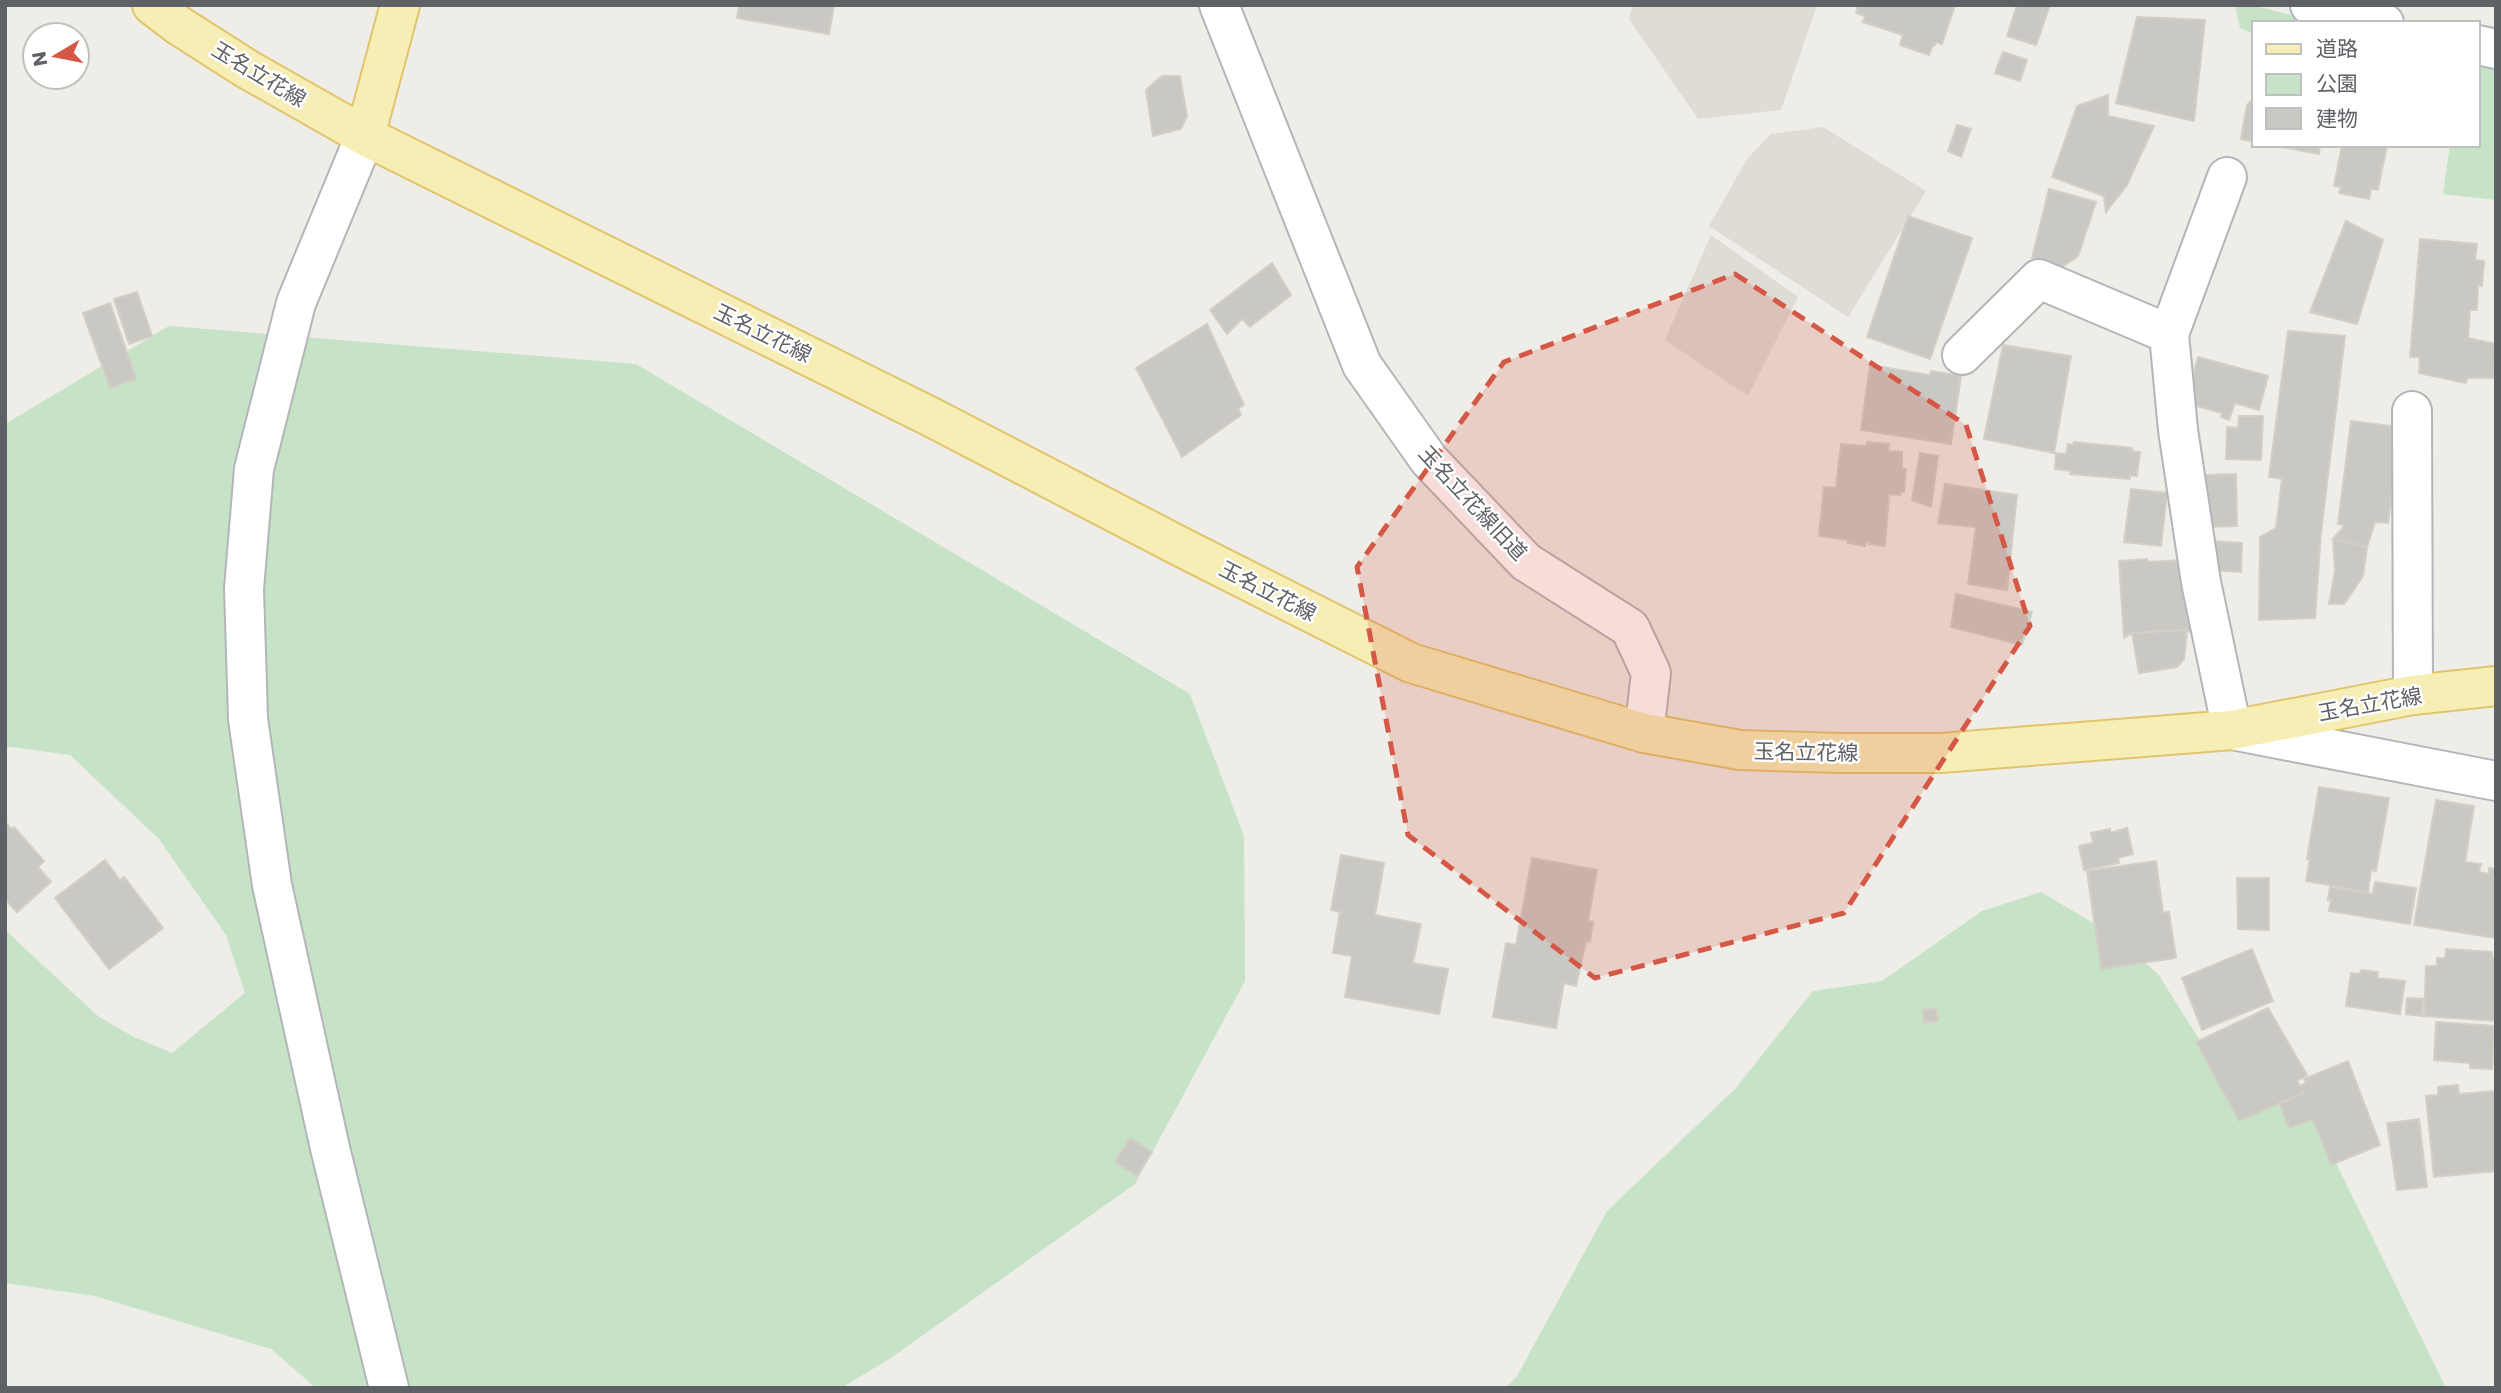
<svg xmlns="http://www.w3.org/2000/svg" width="2501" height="1393" viewBox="0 0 2501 1393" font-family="Poppins,'Noto Sans JP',sans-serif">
  <rect width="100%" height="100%" fill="#eeede7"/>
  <g fill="#dedcd5">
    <path d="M1633,5H1817L1781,110L1698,119L1629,19Z"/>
    <path d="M1823,127L1926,191L1848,317L1709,226L1747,159L1771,134Z"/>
    <path d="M1711,235L1798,297L1748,396L1665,340Z"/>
  </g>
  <g fill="#c6e3c7">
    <path d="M2235,5H2252L2323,23H2254V34L2240,28Z"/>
    <path d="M2478,61L2496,65V200L2443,194L2450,145H2478Z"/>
    <path d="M169,326L636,364L1190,694L1244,836L1245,981L1135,1184L891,1358L841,1388H316L271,1349L95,1296L5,1283V930L99,1017L134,1037L172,1053L245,993L226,935L159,839L70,755L5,746V424Z"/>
    <path d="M2041,892L2112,934L2158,974L2199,1039L2315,1120L2446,1388H1505L1517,1376L1607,1211L1735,1089L1813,991L1882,981L1982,911Z"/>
  </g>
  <g fill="#cac8c3" stroke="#d2cfc5" stroke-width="2">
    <path d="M739,5H834L829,34L737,18Z"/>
    <path d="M1858,5H1955L1942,44L1936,42L1935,45H1933L1929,55L1900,45L1903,35L1863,22L1865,16L1856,13Z"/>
    <path d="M2017,5H2050L2036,45L2007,36Z"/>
    <path d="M2137,17L2205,20L2194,121L2116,103Z"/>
    <path d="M2003,52L2027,60L2020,81L1995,73Z"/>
    <path d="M1162,76H1180L1187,116L1181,129L1153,136L1146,90Z"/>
    <path d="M2108,95V116L2154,126L2127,185L2106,212L2104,196L2052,177L2077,106Z"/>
    <path d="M2254,98V142L2241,139L2247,105Z"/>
    <path d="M1957,125L1971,129L1961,157L1948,151Z"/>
    <path d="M2272,145H2320L2319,154Z"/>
    <path d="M2342,145H2387L2378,190L2371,189L2369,199L2339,193L2341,187L2334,186Z"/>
    <path d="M2049,189L2096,202L2078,256L2062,267L2032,258Z"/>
    <path d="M1908,216L1972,238L1930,359L1867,337Z"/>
    <path d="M2346,221L2383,240L2357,324L2310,312Z"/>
    <path d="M2420,239L2477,244L2475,260L2484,261L2482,286L2478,285L2477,310H2470L2468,338L2496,344L2494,378H2467L2466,383L2419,373L2420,357H2410Z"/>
    <path d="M1272,263L1291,295L1250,327L1242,319L1227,334L1210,310Z"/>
    <path d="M137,292L152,336L129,344L114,299Z"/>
    <path d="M110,303L136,379L110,388L83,313Z"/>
    <path d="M1207,324L1244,405L1238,408L1241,415L1182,457L1136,368Z"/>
    <path d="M2288,331L2345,336L2321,533L2315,618L2259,620L2260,537L2276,528L2282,479L2269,477Z"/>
    <path d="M2003,345L2071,356L2054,453L1984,439Z"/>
    <path d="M2198,357L2268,376L2259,410L2235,403L2229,420L2221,417L2222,413L2186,403Z"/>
    <path d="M1870,365L1930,375L1931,371L1961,376L1951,444L1861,430Z"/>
    <path d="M2239,416H2263L2261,460L2226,459L2227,427L2238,428Z"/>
    <path d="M2351,421L2399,427L2395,485L2393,486L2388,523L2375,522L2367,547L2333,539L2345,525L2338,524Z"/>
    <path d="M1867,442L1889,444L1888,451L1902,452V469H1906L1904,492H1900V495L1889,494L1885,546L1869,544V542L1866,541L1865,546L1848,543V540L1819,536L1824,487L1836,488L1841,444L1866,446Z"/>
    <path d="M2074,442L2132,448V451L2140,452L2137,476L2130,475V479L2070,474L2071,471L2055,469L2056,453L2066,454L2068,444L2073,445Z"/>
    <path d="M1920,453L1938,456L1931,507L1912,500Z"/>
    <path d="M2236,474L2237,526L2208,527L2206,475Z"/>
    <path d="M1945,484L2017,495L2007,590L1968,584L1976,527L1938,523Z"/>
    <path d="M2131,489L2167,493L2161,546L2124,542Z"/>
    <path d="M2333,539L2367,547L2363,576L2344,604H2329L2335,571Z"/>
    <path d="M2209,541L2242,543L2241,572L2208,570Z"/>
    <path d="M2147,559L2148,562L2183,560L2193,634L2187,630L2132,633L2124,638L2119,561Z"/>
    <path d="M1956,594L2032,612L2022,645L1951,627Z"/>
    <path d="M2187,630L2184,659L2177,667L2139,673L2132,633Z"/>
    <path d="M2319,787L2389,798L2376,871L2371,870L2368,892L2306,881L2310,859H2307Z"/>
    <path d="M2436,800L2474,806L2465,862L2481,864L2479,872L2489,874V868L2496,869V938L2414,925Z"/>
    <path d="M6,823L11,829L14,827L44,861L38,867L51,882L17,912L5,899Z"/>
    <path d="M2127,828L2133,854L2118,858L2119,863L2084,870L2079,846L2093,843L2091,833L2110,829V833Z"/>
    <path d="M1341,855L1384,863L1375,915L1421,924L1413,963L1448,969L1439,1014L1345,997L1352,956L1333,953L1340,912L1331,910Z"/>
    <path d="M1532,858L1597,870L1588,921L1593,922L1590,942L1586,941L1576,986L1564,983L1556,1028L1493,1017L1506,943L1516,945Z"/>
    <path d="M105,860L120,880L124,877L163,928L109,969L55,898Z"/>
    <path d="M2156,861L2163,913L2169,912L2176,958L2101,969L2087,871Z"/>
    <path d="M2237,878H2269V930L2238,929Z"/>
    <path d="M2375,882L2416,888L2410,924L2329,911L2331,900H2328L2330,887L2373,894Z"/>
    <path d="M2252,949L2273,1001L2202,1030L2182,978Z"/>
    <path d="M2446,949L2492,952V958H2496V1021L2424,1016L2426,966H2437V958H2445Z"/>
    <path d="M2361,970L2378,972L2377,978L2405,981L2400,1014L2346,1006L2351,973L2360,974Z"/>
    <path d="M2407,998L2423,999L2422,1016L2406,1014Z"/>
    <path d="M1936,1008L1938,1021L1924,1023L1923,1010Z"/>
    <path d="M2268,1008L2307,1075L2297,1081L2303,1093L2239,1121L2196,1042Z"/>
    <path d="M2436,1022L2495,1026L2492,1069L2470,1068V1063L2434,1060Z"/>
    <path d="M2348,1061L2380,1145L2331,1165L2313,1119L2289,1128L2279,1103L2303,1094L2301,1085L2306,1083L2304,1079Z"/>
    <path d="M2458,1085L2459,1094L2496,1091V1171L2434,1177L2426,1096L2438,1095V1087Z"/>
    <path d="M2419,1119L2427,1187L2397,1190L2387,1123Z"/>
    <path d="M1130,1138L1152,1152L1137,1176L1115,1162Z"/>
  </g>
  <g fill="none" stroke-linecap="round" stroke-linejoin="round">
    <g stroke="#b3b6b9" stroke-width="42">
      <g id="minor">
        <path d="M1219,5L1362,365L1429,460L1526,562L1630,628L1651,673L1644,733"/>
        <path d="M2310,5L2384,23"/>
        <path d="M2478,45L2496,49"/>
        <path d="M365,136L296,303L254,469L244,589L248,719L272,885L330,1148L389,1388"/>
        <path d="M2169,334L2227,177"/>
        <path d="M1962,355L2039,279L2169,334L2178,430L2201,582L2232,730L2496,781"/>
        <path d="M2412,411L2413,695"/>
      </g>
    </g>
    <g stroke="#e1c56d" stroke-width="42">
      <g id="major">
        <path d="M152,5L178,25L247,69L365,136L931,417L1185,549L1411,663L1644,733L1740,750L1841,753H1941L2232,730L2413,695L2496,686"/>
        <path d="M365,136L400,5"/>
      </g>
    </g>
    <use href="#minor" stroke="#fff" stroke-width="38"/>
    <use href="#major" stroke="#f6eeb4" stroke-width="38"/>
  </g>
  <path fill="#d55746" fill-opacity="0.2" stroke="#d55746" stroke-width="5" stroke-dasharray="14 9" stroke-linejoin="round" d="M1735,274L1966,425L2030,626L1844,913L1595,978L1408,835L1357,567L1504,362Z"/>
  <g text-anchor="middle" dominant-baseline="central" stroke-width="5" stroke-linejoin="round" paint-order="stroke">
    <g font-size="21" fill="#5e6165" stroke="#fff">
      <text transform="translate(259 74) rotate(31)">玉名立花線</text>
      <text transform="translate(763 333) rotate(26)">玉名立花線</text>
      <text transform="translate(1473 503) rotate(47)">玉名立花線旧道</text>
      <text transform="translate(1268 591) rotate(27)">玉名立花線</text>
      <text transform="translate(2370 704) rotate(-10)">玉名立花線</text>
      <text transform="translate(1806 752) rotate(1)">玉名立花線</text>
    </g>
  </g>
  <rect width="2501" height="1393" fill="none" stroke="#5e6165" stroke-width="14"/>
  <rect x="2252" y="21" width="228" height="126" fill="#ffffff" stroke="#bfc0c1" stroke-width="2"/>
  <rect x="2266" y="44" width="35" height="10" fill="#f6eeb4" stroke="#bfc0c1" stroke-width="2"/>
  <text x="2316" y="56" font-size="21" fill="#5e6165">道路</text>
  <rect x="2266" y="74" width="35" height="21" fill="#c6e3c7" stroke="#bfc0c1" stroke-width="2"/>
  <text x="2316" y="91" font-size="21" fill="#5e6165">公園</text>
  <rect x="2266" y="108" width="35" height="21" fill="#cac8c3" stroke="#bfc0c1" stroke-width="2"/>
  <text x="2316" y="126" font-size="21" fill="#5e6165">建物</text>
  <g transform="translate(56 56) rotate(260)"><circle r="33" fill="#ffffff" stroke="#bfc0c1" stroke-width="2"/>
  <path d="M0-5L12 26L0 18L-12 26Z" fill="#d55746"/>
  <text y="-10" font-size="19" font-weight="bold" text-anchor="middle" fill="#5e6165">N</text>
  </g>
</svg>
